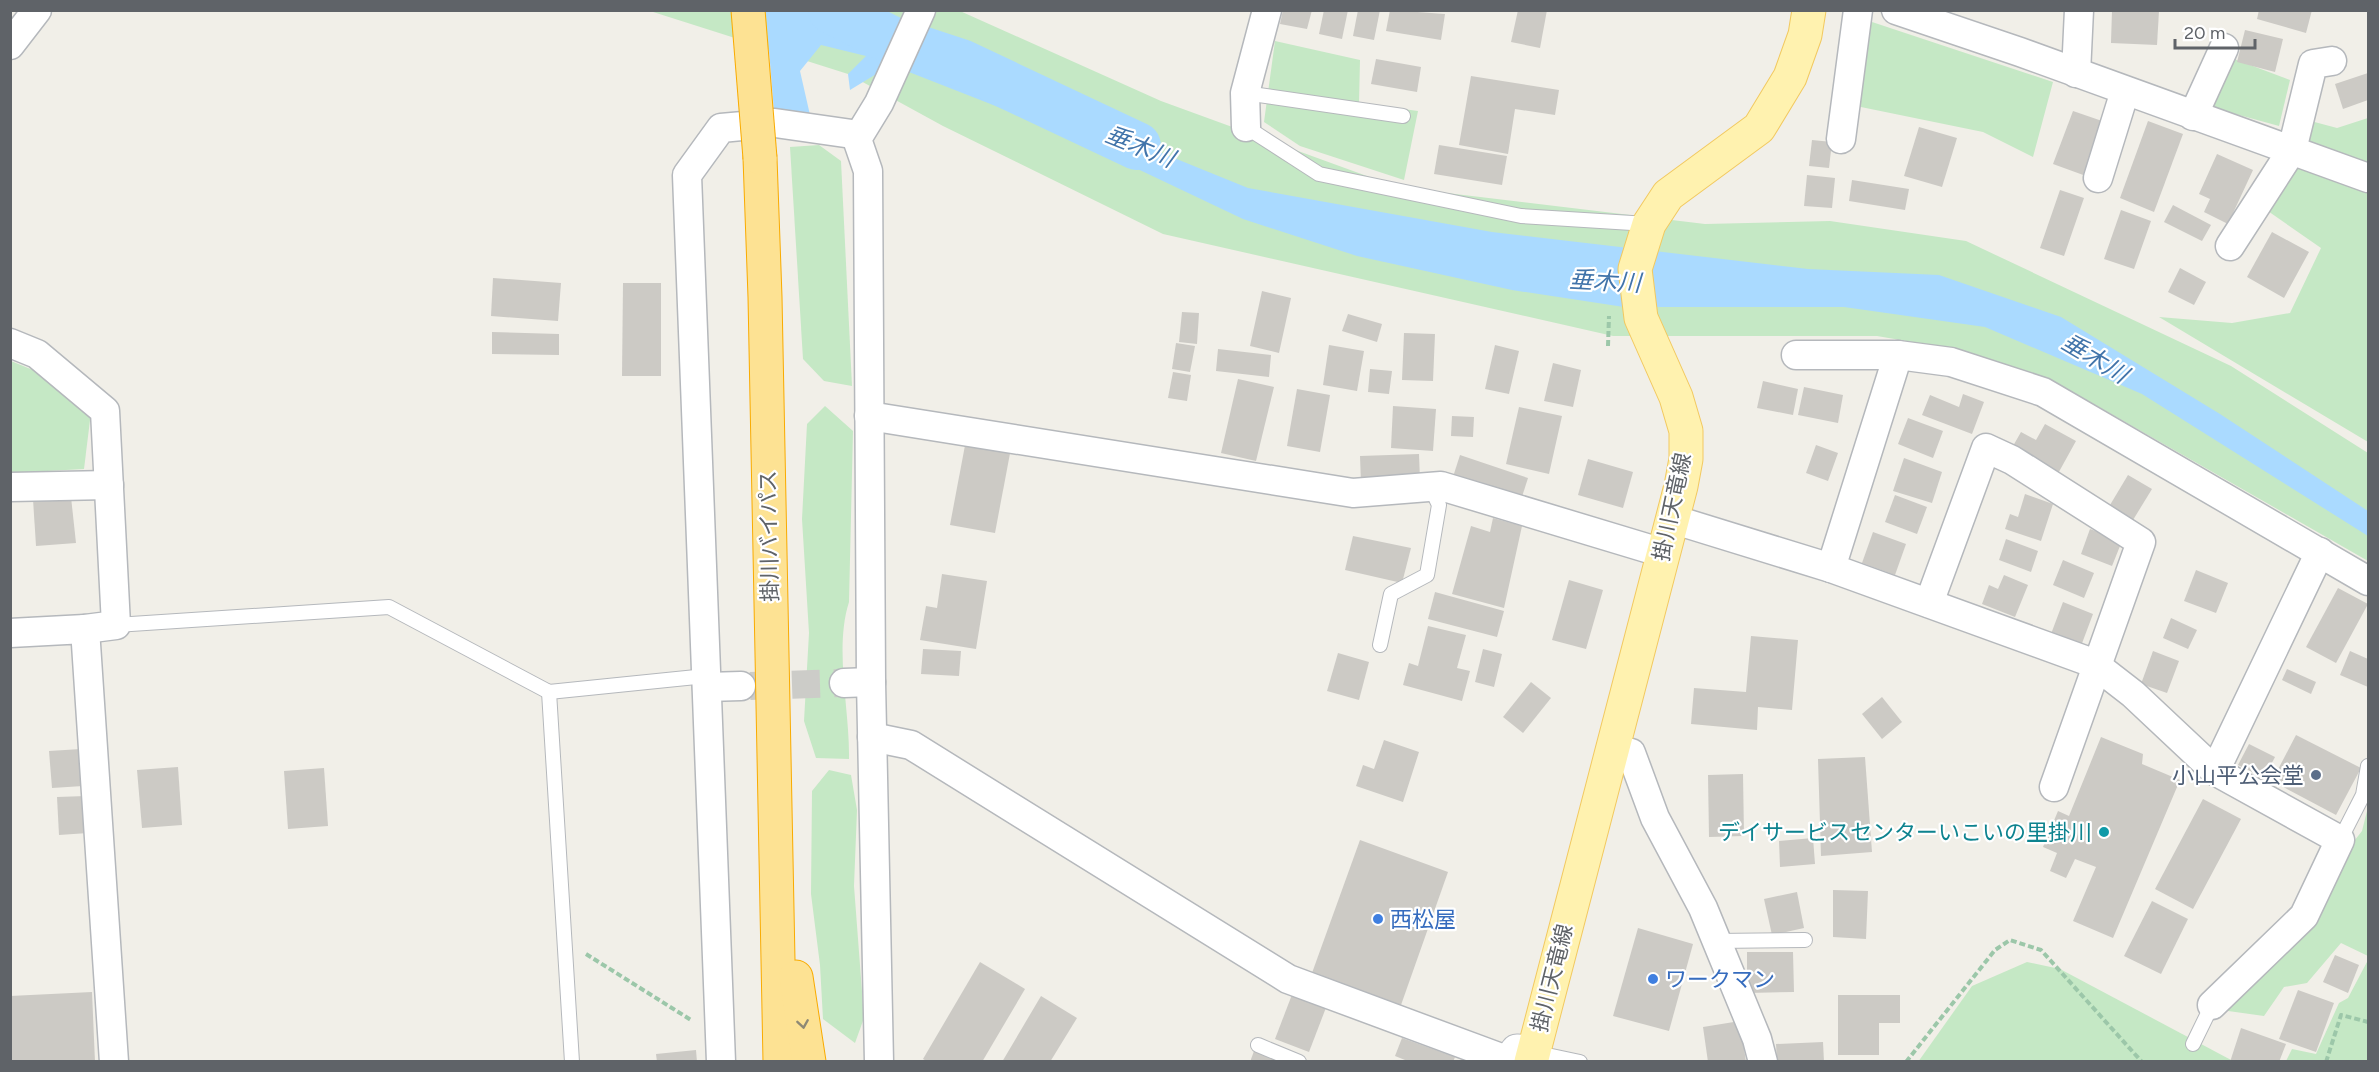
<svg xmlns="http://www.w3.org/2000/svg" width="2379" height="1072" viewBox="0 0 2379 1072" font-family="Figtree,'Noto Sans JP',sans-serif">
  <rect width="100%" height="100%" fill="#f1efe8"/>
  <g fill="#c5e8c5">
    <path d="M650,11H960L1161,101L1397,187L1705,224L1830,221L1966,241L2231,366L2368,453V561L2078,395L1953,349L1877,336H1613L1163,234L943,126L848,74Z"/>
    <path d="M1866,20L2053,82L2033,157L1983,132L1856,106Z"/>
    <path d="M1275,41L1360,60L1359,103L1418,111L1404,180L1300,146L1264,122Z"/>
    <path d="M2229,57L2290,80L2279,126L2210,107Z"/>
    <path d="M2368,118V164L2306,141L2307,120L2337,128Z"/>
    <path d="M819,145L841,161L852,386L824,381L803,359L790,147Z"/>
    <path d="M2288,164L2368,192V442L2159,317L2232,323L2290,313L2321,248L2265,209Z"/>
    <path d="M11,361L50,377L91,412L84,469L11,473Z"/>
    <path d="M825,406L853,431L849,602C834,649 850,710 849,759L816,758L804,721L809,633L802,519L807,424Z"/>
    <path d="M829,770L851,775L857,810L854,886L864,1018L855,1043L823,1019L820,965L811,894L812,791Z"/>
    <path d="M2368,807V956L2341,943L2307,983L2284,987L2264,1016L2221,1010L2362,831Z"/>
    <path d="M2368,960V1061H2286L2292,1049L2316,1054L2339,1003L2348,998Z"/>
    <path d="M2027,962L2060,969L2233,1061L1918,1062L1972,986Z"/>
  </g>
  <path fill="#aadaff" d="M758,11H832L862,21L863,11H874L887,31L1078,119L1248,188L1492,232L1808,269L1939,275L2061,317L2220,414L2368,511V536L2142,394L1985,327L1844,307H1624L1512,290L1357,256L1243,219L1047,126L891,65L850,90L848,74L866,56L821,45L800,71L810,115L775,123L766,14Z"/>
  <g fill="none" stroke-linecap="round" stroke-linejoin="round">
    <path stroke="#aadaff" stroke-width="48" d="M832,10L891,40L961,63L1137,146"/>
  </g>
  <g fill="#cccac5">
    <path d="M1283,10H1312L1307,29L1280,24Z"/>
    <path d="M1324,10H1348L1342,39L1319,34Z"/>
    <path d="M1358,10H1380L1374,40L1353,36Z"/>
    <path d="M1390,10L1445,14L1441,40L1386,31Z"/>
    <path d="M1518,10H1547L1540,48L1511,42Z"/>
    <path d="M2112,10L2159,11L2157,45L2111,43Z"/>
    <path d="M2259,10H2312L2306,33L2257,19Z"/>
    <path d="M2245,30L2283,39L2275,72L2237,62Z"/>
    <path d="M1376,59L1421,67L1417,92L1371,84Z"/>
    <path d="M2368,73V100L2343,109L2335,84Z"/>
    <path d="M1471,76L1559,90L1555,115L1515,109L1508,154L1459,145Z"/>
    <path d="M2073,111L2105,122L2086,176L2053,164Z"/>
    <path d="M2148,121L2183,134L2154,212L2120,198Z"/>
    <path d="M1919,127L1957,138L1942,187L1904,176Z"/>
    <path d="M1812,140L1832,142L1829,168L1809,166Z"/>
    <path d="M1439,145L1507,156L1502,185L1434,174Z"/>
    <path d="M2217,154L2253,170L2228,224L2204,212L2210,199L2199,194Z"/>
    <path d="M1807,175L1835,178L1832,208L1804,206Z"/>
    <path d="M1852,180L1909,189L1905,210L1849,201Z"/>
    <path d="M2060,190L2084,198L2064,256L2040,248Z"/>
    <path d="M2173,205L2211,225L2202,241L2164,222Z"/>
    <path d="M2121,210L2151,221L2134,269L2104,259Z"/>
    <path d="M2272,232L2309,252L2284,298L2247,277Z"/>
    <path d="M2180,268L2206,282L2194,305L2168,292Z"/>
    <path d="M493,278L561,283L558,321L491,316Z"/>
    <path d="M623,283H661V376H622Z"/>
    <path d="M1262,291L1291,298L1279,353L1250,346Z"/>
    <path d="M1182,312L1199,313L1197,344L1179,342Z"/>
    <path d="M1348,314L1382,324L1377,342L1342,331Z"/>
    <path d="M492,332L559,334V355L492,354Z"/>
    <path d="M1404,333L1435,334L1433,381L1402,380Z"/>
    <path d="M1176,343L1195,346L1190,372L1172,369Z"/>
    <path d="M1329,345L1364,351L1357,391L1323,385Z"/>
    <path d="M1495,345L1519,351L1509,394L1485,389Z"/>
    <path d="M1218,349L1271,355L1269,377L1216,371Z"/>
    <path d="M1553,363L1581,370L1573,407L1544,401Z"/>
    <path d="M1370,369L1392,371L1389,394L1368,392Z"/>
    <path d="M1173,372L1191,375L1187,401L1168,398Z"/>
    <path d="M1238,379L1274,387L1256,461L1221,453Z"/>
    <path d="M1763,381L1798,389L1793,415L1757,408Z"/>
    <path d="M1804,387L1843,395L1838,423L1798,415Z"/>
    <path d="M1297,389L1330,395L1320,452L1287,446Z"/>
    <path d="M1963,394L1984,402L1972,434L1922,415L1930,395L1959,407Z"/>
    <path d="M1393,406L1436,409L1433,451L1391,448Z"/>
    <path d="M1519,407L1562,416L1549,474L1506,464Z"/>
    <path d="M1452,416L1474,417L1473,437L1451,436Z"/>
    <path d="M1908,418L1943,431L1933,458L1898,444Z"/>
    <path d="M2045,424L2076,441L2055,479L2009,453L2021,432L2036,440Z"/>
    <path d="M966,440L1011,448L995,533L950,525Z"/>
    <path d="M1816,445L1838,453L1828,481L1806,473Z"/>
    <path d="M1419,454L1420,480L1361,483L1360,456Z"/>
    <path d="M1460,455L1528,478L1520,503L1452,480Z"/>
    <path d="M1904,458L1942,472L1932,503L1893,491Z"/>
    <path d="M1588,459L1633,472L1623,508L1578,495Z"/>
    <path d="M2128,475L2152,489L2133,520L2110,505Z"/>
    <path d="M2025,494L2053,504L2041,541L2005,529L2010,514L2018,517Z"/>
    <path d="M1895,495L1927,507L1917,534L1885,522Z"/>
    <path d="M71,497L76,543L36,546L33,499Z"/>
    <path d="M1493,518L1522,526L1504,608L1452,594L1471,526L1490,532Z"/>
    <path d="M2090,529L2122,541L2112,566L2081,554Z"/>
    <path d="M1873,532L1906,544L1895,575L1862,563Z"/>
    <path d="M1353,536L1411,548L1402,583L1345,570Z"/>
    <path d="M2006,539L2038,551L2031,572L1999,560Z"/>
    <path d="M2063,560L2094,573L2084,598L2053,585Z"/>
    <path d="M2196,570L2228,583L2216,613L2184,601Z"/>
    <path d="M942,574L987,581L976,649L920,640L926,606L937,608Z"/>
    <path d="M2004,575L2028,585L2015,617L1982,604L1989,585L1998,589Z"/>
    <path d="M1569,580L1603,590L1586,649L1552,640Z"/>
    <path d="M2338,588L2368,604L2336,663L2306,647Z"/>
    <path d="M1435,592L1504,611L1497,637L1428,619Z"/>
    <path d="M2063,602L2093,614L2081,646L2051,634Z"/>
    <path d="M2171,618L2197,630L2188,649L2163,638Z"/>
    <path d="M1428,626L1466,635L1457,668L1470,671L1462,701L1403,685L1409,663L1418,666Z"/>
    <path d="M1751,636L1798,640L1792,710L1758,707L1757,730L1691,724L1694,688L1746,692Z"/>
    <path d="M923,649L961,651L959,676L921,674Z"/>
    <path d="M1483,649L1502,654L1494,687L1475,682Z"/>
    <path d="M2153,651L2179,661L2167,693L2141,684Z"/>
    <path d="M2350,651L2368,659V687L2340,675Z"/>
    <path d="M1338,653L1369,662L1359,700L1327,691Z"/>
    <path d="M2287,669L2316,682L2311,694L2282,680Z"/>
    <path d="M1531,682L1551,698L1523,733L1503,717Z"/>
    <path d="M1882,697L1902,722L1882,739L1862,714Z"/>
    <path d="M2296,735L2361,768L2336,815L2272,781Z"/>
    <path d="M2101,737L2143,754L2142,764L2180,780L2113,938L2073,921L2096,867L2075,859L2066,878L2050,871L2057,853L2043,847L2058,811L2069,816Z"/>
    <path d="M1384,740L1419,752L1403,802L1356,786L1363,765L1374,769Z"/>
    <path d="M2249,744L2275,757L2264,778L2238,765Z"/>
    <path d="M81,749L83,786L52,788L49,751Z"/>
    <path d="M1865,757L1872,852L1821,856L1818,759Z"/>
    <path d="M178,767L182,825L142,828L137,770Z"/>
    <path d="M324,768L328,826L288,829L284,771Z"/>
    <path d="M1743,774L1744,836L1709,837L1708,775Z"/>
    <path d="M86,796L88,833L59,835L57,797Z"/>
    <path d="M2203,799L2241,819L2193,909L2155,889Z"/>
    <path d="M1813,838L1815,864L1780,867L1779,841Z"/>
    <path d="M1360,840L1448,872L1401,1005L1312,973Z"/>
    <path d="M1833,890L1868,891L1866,939L1833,937Z"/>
    <path d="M1797,892L1804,928L1772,935L1764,899Z"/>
    <path d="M2152,901L2188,919L2161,974L2124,956Z"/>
    <path d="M1638,928L1693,944L1669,1031L1613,1016Z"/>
    <path d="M1747,952H1793L1794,992L1747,993Z"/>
    <path d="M2335,955L2359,965L2348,993L2323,982Z"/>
    <path d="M980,962L1025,989L982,1062H928L923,1059Z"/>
    <path d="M2298,990L2334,1003L2316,1052L2279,1039Z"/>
    <path d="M92,992L95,1062H10V996Z"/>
    <path d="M1293,992L1327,1005L1309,1052L1275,1039Z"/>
    <path d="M1838,995H1900V1023H1879V1055H1838Z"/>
    <path d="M1041,996L1077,1018L1050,1062H1002Z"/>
    <path d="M1740,1021L1746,1062H1708L1703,1027Z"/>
    <path d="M2241,1028L2286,1044L2279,1062H2230Z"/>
    <path d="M1402,1038L1455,1057L1453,1062H1410L1395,1056Z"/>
    <path d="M1823,1042L1824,1062H1777L1776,1044Z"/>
    <path d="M696,1050L697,1062H657L656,1054Z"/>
    <path d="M1254,1051L1280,1061V1062H1250Z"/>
  </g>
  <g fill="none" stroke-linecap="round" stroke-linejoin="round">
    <path stroke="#ccccc8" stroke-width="28" stroke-dasharray="28 14" stroke-linecap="butt" d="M750,686L844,683"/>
    <g stroke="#b5b8bc" stroke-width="16">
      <g id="lane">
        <path d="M1245,93L1403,116"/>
        <path d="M1246,127L1319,174L1521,216L1648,224"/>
        <path d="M116,625L389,607L549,692L706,676"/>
        <path d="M1380,645L1391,594L1427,575L1439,505L1430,486"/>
        <path d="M549,692L572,1062"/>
        <path d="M2340,840L2363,795L2368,766"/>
        <path d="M1716,941L1805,940"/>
        <path d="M2193,1044L2212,1005"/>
        <path d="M1258,1045L1299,1062"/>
        <path d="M1533,1052L1580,1062"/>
      </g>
    </g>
    <g stroke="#b5b8bc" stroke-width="31">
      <g id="street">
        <path d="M1896,10L2020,52L2368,178"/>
        <path d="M10,45L37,10"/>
        <path d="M2076,73L2079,10"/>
        <path d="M2193,116L2224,48"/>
        <path d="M1246,127L1245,93L1267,10"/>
        <path d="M1841,139L1858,10"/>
        <path d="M2098,178L2125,91"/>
        <path d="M2230,246L2292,150L2313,64L2332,61"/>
        <path d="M10,343L37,354L105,411L116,625L85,629"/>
        <path d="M1796,355H1898L1951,362L2043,392L2368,581"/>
        <path d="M1898,355L1831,568L2093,663L2133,694L2215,771L2340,840L2304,916L2212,1005"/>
        <path d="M869,416L1353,493L1441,486L1663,553"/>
        <path d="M10,487L109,485"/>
        <path d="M1672,519L1831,568"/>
        <path d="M1929,603L1986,448L2012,460L2141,542L2054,787"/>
        <path d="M10,633L85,629L114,1062"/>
        <path d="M844,683L871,682"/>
        <path d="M707,687L741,686"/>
        <path d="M872,737L911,745L1288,979L1509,1061"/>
        <path d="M1611,749L1631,753L1655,818L1703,908L1757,1039L1763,1062"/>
        <path d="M2215,771L2320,552"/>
        <path d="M721,1062L687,175L721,128L775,123L859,135"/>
        <path d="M879,1062L871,682L868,171L857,139L879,103L921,10"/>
      </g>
    </g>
    <g stroke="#b6babf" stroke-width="35">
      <path id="secondary" d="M1509,1062L1517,1051L1533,1052"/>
    </g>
    <g stroke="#f2c960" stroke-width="35">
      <path id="primary" d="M1531,1062L1681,486L1686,459V431L1676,397L1641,318L1635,269L1649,224L1668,195L1759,128L1790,77L1805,35L1809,10"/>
    </g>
    <g stroke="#f9ab00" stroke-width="35">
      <g id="highway">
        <path d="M760,158L765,297L780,1062"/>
        <path d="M796,977L809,1062"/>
      </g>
    </g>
    <g stroke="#9cc7a9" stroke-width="4" stroke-dasharray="6 3" stroke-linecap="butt">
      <path d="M1608,346L1609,316"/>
      <path d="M586,954L691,1020"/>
      <path d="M1906,1062L1995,950L2010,940L2041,950L2142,1062"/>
      <path d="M2326,1062L2341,1015L2368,1022"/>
    </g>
    <use href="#lane" stroke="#fff" stroke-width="14"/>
    <use href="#street" stroke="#fff" stroke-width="28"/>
    <use href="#secondary" stroke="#fff" stroke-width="33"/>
    <use href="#primary" stroke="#fff2af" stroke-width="33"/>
    <use href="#highway" stroke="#fde293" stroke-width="33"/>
    <g stroke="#f9ab00" stroke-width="35" stroke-linecap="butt">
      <path id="highway-bridge" d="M748,10L760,158"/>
    </g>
    <use href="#highway-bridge" stroke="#fde293" stroke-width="33"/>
  </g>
  <defs><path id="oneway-chevron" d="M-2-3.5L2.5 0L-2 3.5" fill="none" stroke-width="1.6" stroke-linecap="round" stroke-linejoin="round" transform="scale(1.5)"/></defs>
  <use stroke="#8e8975" href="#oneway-chevron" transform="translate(803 1024) rotate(81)"/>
  <circle fill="#5c6f8a" stroke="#fff" stroke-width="2" cx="2316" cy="775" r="6"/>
  <circle fill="#0f9aa8" stroke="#fff" stroke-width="2" cx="2104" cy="832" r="6"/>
  <g fill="#3f7fe0" stroke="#fff" stroke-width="2">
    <circle cx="1378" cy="919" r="6"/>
    <circle cx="1653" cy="979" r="6"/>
  </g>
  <g text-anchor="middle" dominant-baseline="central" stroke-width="4.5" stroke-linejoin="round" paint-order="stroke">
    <g font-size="22" fill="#5f6368" stroke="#fff">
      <text transform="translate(1672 507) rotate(-78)">掛川天竜線</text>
      <text transform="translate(769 536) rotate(-91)">掛川バイパス</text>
      <text transform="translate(1552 978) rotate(-76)">掛川天竜線</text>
    </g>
    <g font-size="22" fill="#4e5e75" stroke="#fff" text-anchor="end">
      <text x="2304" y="775">小山平公会堂</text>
    </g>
    <g font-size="22" fill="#0d838f" stroke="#fff" text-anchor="end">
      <text x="2092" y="832">デイサービスセンターいこいの里掛川</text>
    </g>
    <g font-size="22" fill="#366cbe" stroke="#fff" text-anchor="start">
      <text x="1390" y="919">西松屋</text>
      <text x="1665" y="979">ワークマン</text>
    </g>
    <g font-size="24" font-style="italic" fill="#4174aa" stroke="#fff">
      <text transform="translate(1140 146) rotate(22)">垂木川</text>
      <text transform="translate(1605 281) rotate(3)">垂木川</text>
      <text transform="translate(2095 358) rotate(31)">垂木川</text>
    </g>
  </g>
  <rect width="2379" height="1072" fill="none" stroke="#5f6368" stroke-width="24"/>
  <path d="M2175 39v9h80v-9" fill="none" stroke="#5f6368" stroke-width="3"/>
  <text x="2184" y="39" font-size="18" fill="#5f6368" stroke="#ffffff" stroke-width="4.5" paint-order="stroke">20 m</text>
</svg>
